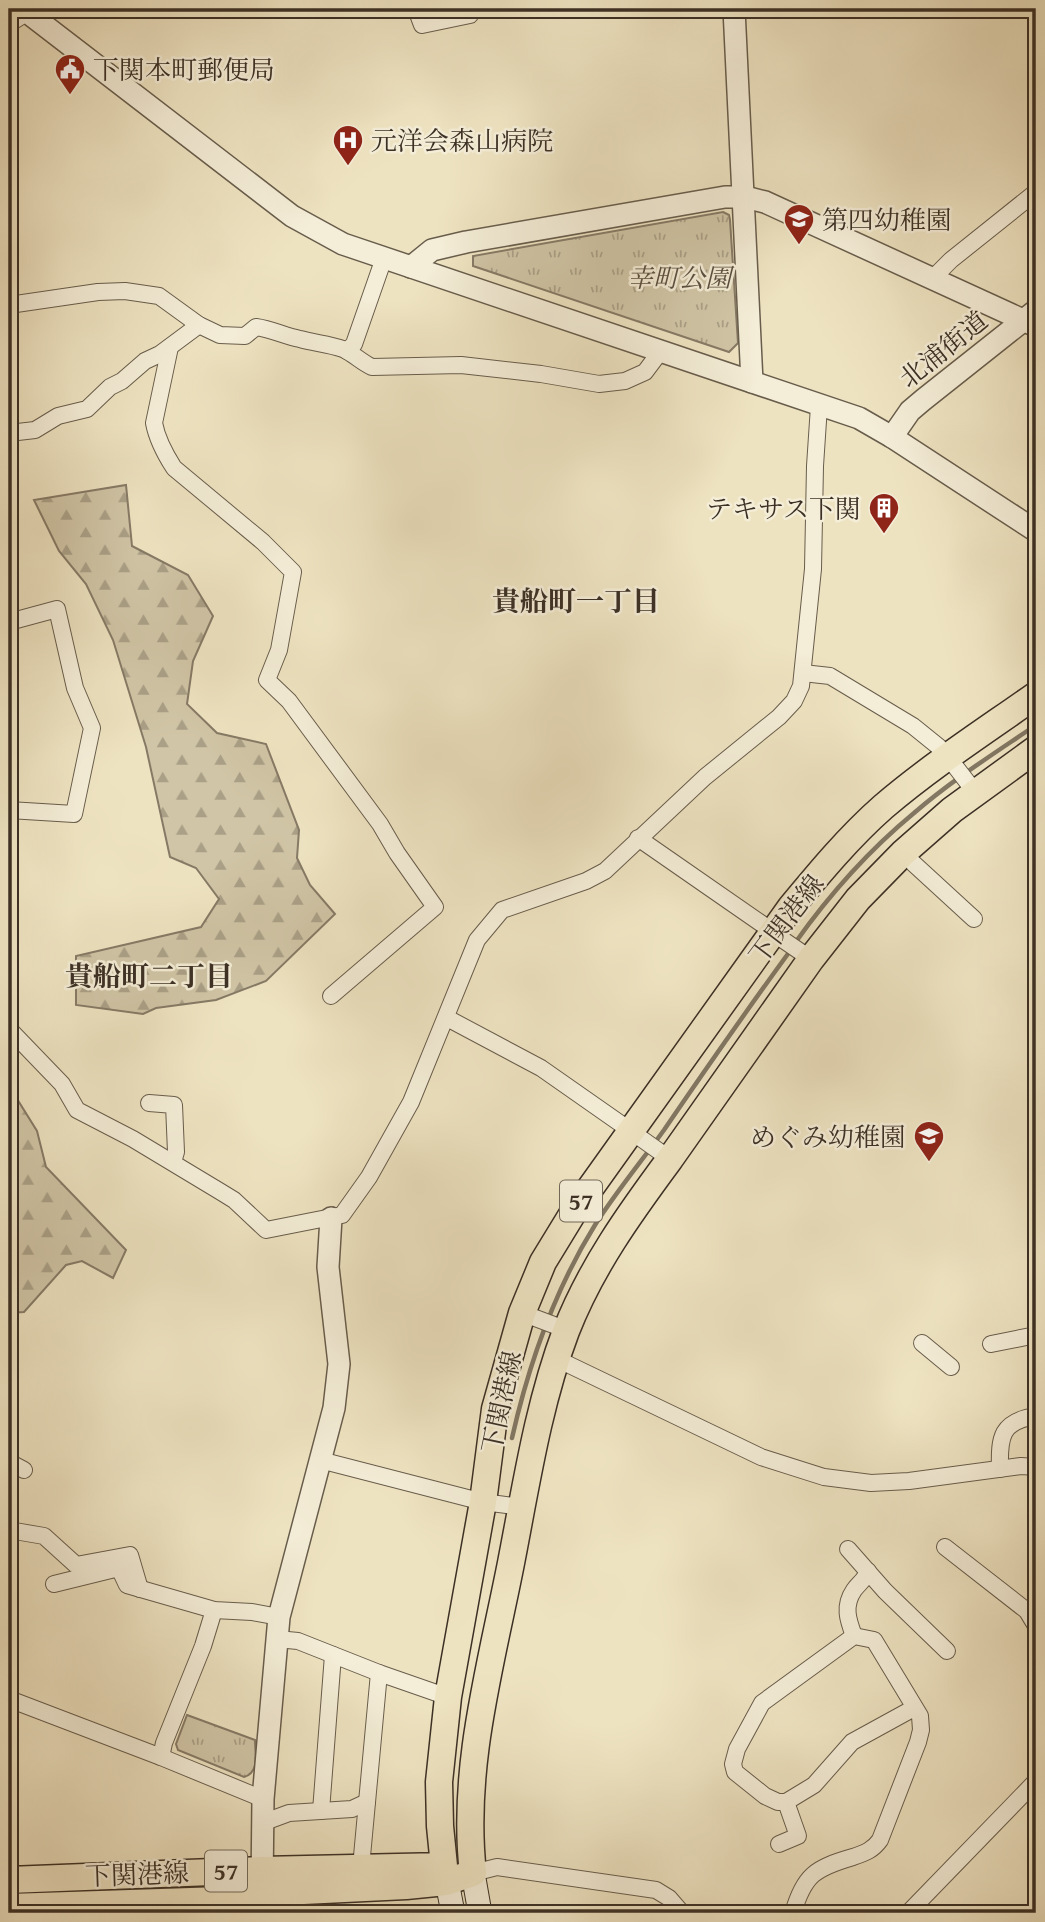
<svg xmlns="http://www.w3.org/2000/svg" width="1045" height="1922" viewBox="0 0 1045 1922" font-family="'Gentium Book Plus','Noto Serif JP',serif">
  <defs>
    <pattern id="grass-tufts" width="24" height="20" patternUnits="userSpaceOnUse" patternTransform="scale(1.75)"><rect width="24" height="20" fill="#d0c5a6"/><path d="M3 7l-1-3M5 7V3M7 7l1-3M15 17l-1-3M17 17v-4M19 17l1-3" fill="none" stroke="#aaa087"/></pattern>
    <pattern id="forest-firs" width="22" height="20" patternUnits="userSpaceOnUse" patternTransform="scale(1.75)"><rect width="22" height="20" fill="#d0c5a6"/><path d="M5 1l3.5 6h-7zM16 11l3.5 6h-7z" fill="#aaa087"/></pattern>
  </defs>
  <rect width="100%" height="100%" fill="#eee3c1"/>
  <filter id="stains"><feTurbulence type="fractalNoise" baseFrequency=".00286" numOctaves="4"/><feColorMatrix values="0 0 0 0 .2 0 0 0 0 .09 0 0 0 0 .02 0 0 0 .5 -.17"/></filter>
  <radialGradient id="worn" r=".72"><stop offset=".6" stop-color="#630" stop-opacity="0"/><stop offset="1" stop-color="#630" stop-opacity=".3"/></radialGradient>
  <g fill="url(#grass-tufts)" stroke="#867a66" stroke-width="2">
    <path d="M723,212L729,215L730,220L738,343L729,352L473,266V256Z"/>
    <path d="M187,1715L255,1740C255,1754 260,1772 244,1777L178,1750L176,1744Z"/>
  </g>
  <g fill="url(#forest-firs)" stroke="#867a66" stroke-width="2">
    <path d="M126,485L132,546L188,575L213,616L193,661L187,704L217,733L266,744L299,830L297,858L310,885L335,914L266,981L216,1000L156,1008L143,1014L76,1005V956L201,927L219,899L196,868L170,857L146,747L113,640L86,584L59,551L34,500Z"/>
    <path d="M9,1086L37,1131L46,1167L126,1250L113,1278L82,1261L66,1265L24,1312L9,1313Z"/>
  </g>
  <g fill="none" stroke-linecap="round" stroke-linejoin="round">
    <g stroke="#827763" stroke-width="4.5">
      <path d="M795,943C829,895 868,851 914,813C952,780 995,753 1036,725"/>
      <path d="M512,1438C529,1363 554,1291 595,1225C616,1192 641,1162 664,1130C705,1070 747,1010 790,951"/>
    </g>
    <g stroke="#685d4c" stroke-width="18">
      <g id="minor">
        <path d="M416,9L422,25L470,15"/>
        <path d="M9,24L28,12"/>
        <path d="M933,278L951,260L1036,192"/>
        <path d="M9,305L98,292L125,291L159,296L199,325L220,335L245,336L256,327C271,329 285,336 300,339C314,343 329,344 343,349C354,354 361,362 372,367L461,365L541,374L599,384L625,381L645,372L660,352"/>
        <path d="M170,347L154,423C157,439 165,454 174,468L263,542L293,572L279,650L267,680L289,701L380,824L397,853L435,907L331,996"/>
        <path d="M347,351L354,344L384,258"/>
        <path d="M9,433L35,430L58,416L87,409L110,387L122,381L145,361L160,354L199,325"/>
        <path d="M9,622L57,609L75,688L92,728L74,814L9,810"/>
        <path d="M803,673L830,676L913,726L939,747"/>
        <path d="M948,757L975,792"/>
        <path d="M638,838L762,924"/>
        <path d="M9,842V852"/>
        <path d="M913,863L974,919"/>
        <path d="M773,933L811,959"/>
        <path d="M447,1018L541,1068L621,1124"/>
        <path d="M9,1029L62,1084L77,1110L133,1139L221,1192L234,1200L266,1230L342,1215L369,1177L411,1102L477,940L502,910L586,881L605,871L705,777L779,717L794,701L801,686L813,569L815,466L819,406"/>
        <path d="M149,1103L174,1105L176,1152L173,1162"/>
        <path d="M632,1132L670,1159"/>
        <path d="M522,1313L567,1330"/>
        <path d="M922,1343L951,1367"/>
        <path d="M991,1344L1036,1335"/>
        <path d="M557,1359L761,1457L824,1477L871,1483L909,1481L1021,1466L1036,1467"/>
        <path d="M320,1460L483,1502L522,1507"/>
        <path d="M9,1462L24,1470"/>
        <path d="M1000,1469C999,1437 1001,1421 1036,1416"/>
        <path d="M9,1530L44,1536L76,1565L130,1555L140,1589"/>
        <path d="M945,1547L1027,1611L1036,1626"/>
        <path d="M848,1549L885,1591L947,1651"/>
        <path d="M54,1584L119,1568L127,1585L214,1610L252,1612L279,1617"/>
        <path d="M854,1636C848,1620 843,1606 854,1590C859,1583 865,1580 868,1571"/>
        <path d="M277,1639L298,1641L379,1673L448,1697"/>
        <path d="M9,1699L161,1757L263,1799"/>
        <path d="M161,1757L164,1743L203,1646L214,1610"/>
        <path d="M321,1811L333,1655"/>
        <path d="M262,1823L289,1813L352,1809L367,1802"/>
        <path d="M779,1844L798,1836L786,1802"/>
        <path d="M361,1867L379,1673"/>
        <path d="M466,1871L473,1873L497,1867L656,1890L669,1898L682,1913"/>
        <path d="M260,1913L262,1893"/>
        <path d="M793,1913C804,1875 815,1868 853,1857C865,1853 873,1850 880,1840L918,1742L921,1730L920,1716L874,1640L854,1636L762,1703L737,1749L733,1764L735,1772L765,1796L778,1802H786L814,1785L852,1742L914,1708"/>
        <path d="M908,1913L1036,1781"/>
      </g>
    </g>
    <g stroke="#685d4c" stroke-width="24">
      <g id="tertiary">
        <path d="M23,9L292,216L343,244L859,418L892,437L1036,531"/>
        <path d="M734,9L752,382"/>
        <path d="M411,267L432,250L466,242L725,197H745L765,202L1036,326"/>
        <path d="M892,437L910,411L923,400L1034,312"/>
        <path d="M262,1886L263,1799L279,1617L334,1408L339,1364L328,1267L331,1218"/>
      </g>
    </g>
    <g stroke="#3c3025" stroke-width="25">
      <g id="secondary">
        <path d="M444,1866L453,1913"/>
        <path d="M473,1873L480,1913"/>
      </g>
    </g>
    <g stroke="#3c3025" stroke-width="29">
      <g id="primary">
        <path d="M9,1880L261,1870L444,1866L440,1826L439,1782L448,1697L483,1502L495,1409L522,1313L543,1262L576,1208L791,907C820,872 849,837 883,807C931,766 985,731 1036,695"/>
        <path d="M9,1907L221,1900L262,1893L406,1886L446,1882L473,1873C461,1769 491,1665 511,1563C526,1486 538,1405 566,1331C591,1267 630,1213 670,1159L811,959L858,899L903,853L952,810L1036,749"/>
      </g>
    </g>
    <use href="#minor" stroke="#f4edd7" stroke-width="16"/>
    <use href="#tertiary" stroke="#f4edd7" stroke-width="21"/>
    <use href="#secondary" stroke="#f4edd7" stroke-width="23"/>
    <use href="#primary" stroke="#eee3c1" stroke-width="26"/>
  </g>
  <defs>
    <g id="civic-pin" transform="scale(1.575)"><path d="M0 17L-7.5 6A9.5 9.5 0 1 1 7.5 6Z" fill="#8f2418" stroke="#f4edd7"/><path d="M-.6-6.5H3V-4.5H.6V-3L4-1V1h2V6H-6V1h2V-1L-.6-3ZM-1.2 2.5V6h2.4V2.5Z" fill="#fff"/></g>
    <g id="hospital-pin" transform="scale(1.575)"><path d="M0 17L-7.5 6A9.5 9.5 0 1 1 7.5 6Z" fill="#8f2418" stroke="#f4edd7"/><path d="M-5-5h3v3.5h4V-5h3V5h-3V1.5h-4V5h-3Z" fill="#fff"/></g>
    <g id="school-pin" transform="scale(1.575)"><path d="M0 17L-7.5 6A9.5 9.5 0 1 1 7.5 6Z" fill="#8f2418" stroke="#f4edd7"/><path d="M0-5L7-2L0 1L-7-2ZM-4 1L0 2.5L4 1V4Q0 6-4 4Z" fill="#fff"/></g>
    <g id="building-pin" transform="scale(1.575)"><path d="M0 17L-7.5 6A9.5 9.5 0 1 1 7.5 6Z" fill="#8f2418" stroke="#f4edd7"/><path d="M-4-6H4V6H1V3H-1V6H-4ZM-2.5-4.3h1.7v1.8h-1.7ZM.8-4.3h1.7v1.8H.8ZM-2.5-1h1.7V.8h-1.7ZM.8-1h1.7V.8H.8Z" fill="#fff"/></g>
  </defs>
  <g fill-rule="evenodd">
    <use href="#civic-pin" x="70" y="69"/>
    <use href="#hospital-pin" x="348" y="140"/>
    <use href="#school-pin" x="799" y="219"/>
    <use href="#building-pin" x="884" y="508"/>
    <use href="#school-pin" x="929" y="1136"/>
  </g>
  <g text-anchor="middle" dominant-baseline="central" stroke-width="5" stroke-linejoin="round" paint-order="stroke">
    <g fill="#f4edd7" stroke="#73695a" stroke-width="2">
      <rect x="560" y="1180.5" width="42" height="41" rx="5"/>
      <rect x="205" y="1850.5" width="42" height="41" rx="5"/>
    </g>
    <g font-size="24" font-weight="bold" fill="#3c3025">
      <text x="581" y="1201">57</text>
      <text x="226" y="1871">57</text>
    </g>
    <g font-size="26" fill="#3c3025" stroke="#f4edd7" text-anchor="start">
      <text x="93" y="69">下関本町郵便局</text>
      <text x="371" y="140">元洋会森山病院</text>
      <text x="822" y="219">第四幼稚園</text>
      <text x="861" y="508" text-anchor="end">テキサス下関</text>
      <text x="906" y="1136" text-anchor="end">めぐみ幼稚園</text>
    </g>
    <g font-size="26" font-style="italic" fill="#5a4e3f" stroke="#f4edd7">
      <text x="679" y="277">幸町公園</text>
    </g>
    <g font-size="26" fill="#3c3025" stroke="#f4edd7">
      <text transform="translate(943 349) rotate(-39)">北浦街道</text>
      <text transform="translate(786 919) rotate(-53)">下関港線</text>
      <text transform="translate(501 1402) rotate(-78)">下関港線</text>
      <text transform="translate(137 1874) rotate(-2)">下関港線</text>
    </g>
    <g font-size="28" font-weight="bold" fill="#3c3025" stroke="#f4edd7">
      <text x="576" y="600">貴船町一丁目</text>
      <text x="149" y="975">貴船町二丁目</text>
    </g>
  </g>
  <rect width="1045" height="1922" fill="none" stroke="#eee3c1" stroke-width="35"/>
  <rect x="10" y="10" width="1024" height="1901" fill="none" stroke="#3c3025" stroke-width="3.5"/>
  <rect x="18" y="18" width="1010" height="1887" fill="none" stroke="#3c3025" stroke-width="2"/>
  <rect width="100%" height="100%" filter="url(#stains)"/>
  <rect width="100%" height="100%" fill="url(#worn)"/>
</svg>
